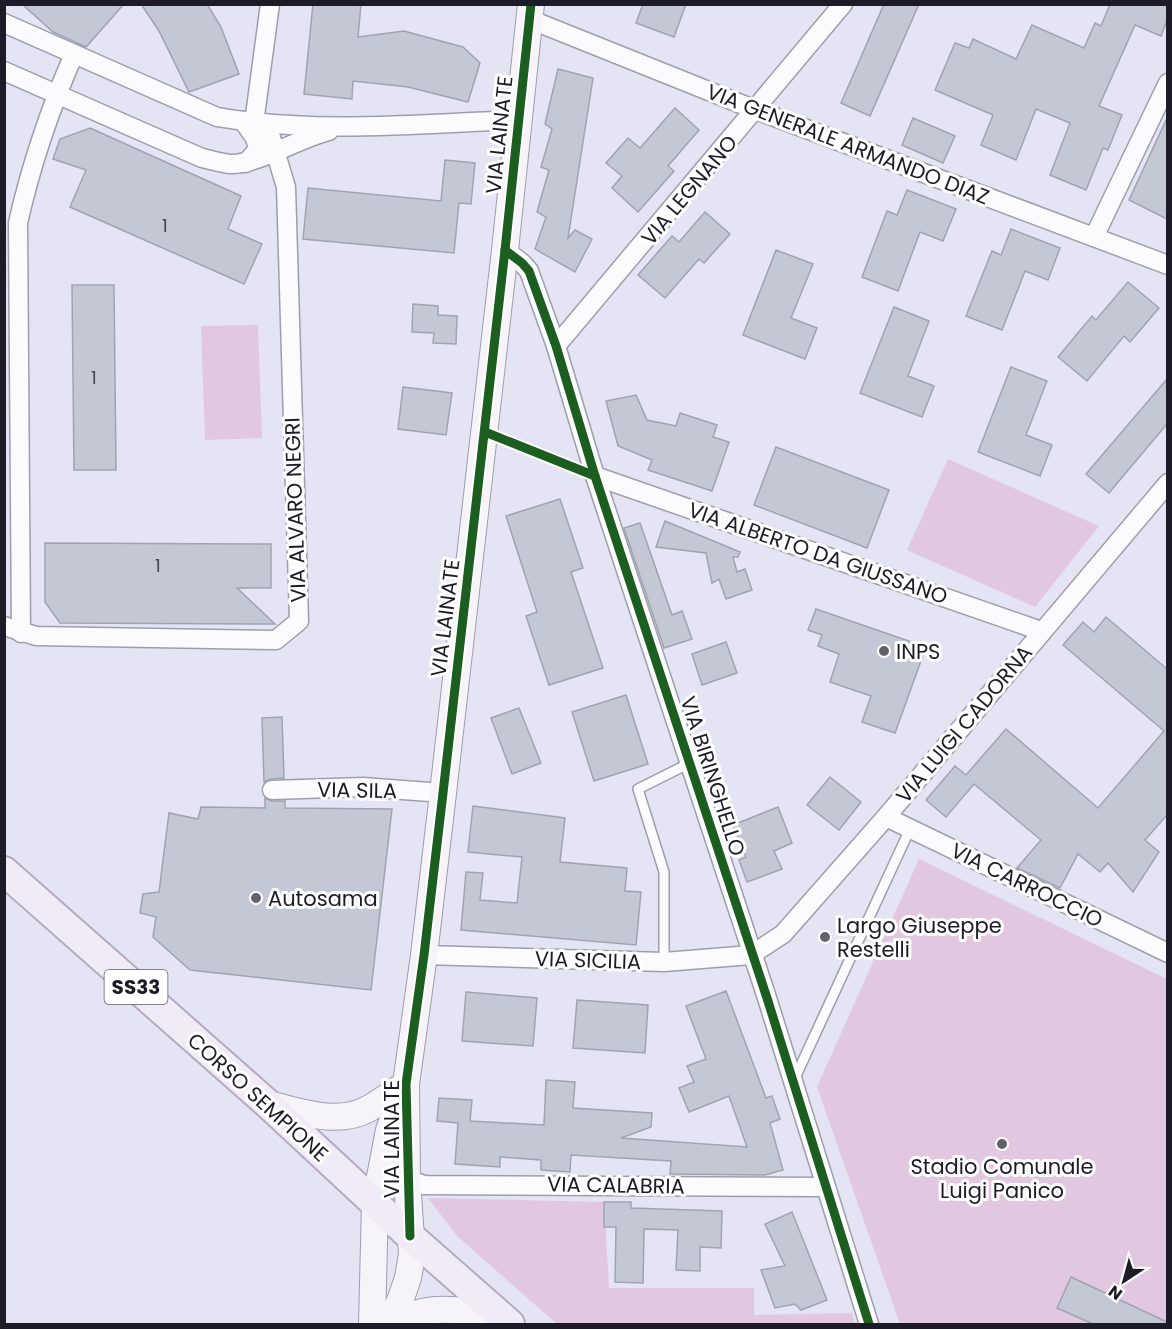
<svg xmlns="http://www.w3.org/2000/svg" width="1172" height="1329" viewBox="0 0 1172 1329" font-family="Poppins,sans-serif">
  <rect width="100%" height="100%" fill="#e4e4f4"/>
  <g fill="#e1c8e0">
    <path d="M258,325L262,438L205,440L201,326Z"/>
    <path d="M948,459L1099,526L1035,607L907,550Z"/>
    <path d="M919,859L1167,979V1324H900L817,1087Z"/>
    <path d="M428,1198L604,1202L609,1288H754V1315L852,1313L855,1324H557L457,1236Z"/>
  </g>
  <g fill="#c4c7d4" stroke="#a0a4b0" stroke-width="1.5">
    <path d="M22,4H124L86,47L53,32Z"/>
    <path d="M141,4H207L221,27L239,74L189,92L159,31Z"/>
    <path d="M313,4H361L358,37L404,31L463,47L480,63L468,102L408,87L353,81L352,99L304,94Z"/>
    <path d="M643,4H686L674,37L636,23Z"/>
    <path d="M884,4H919L870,116L841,103Z"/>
    <path d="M1110,4H1167V20L1161,36L1135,25L1099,106L1122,115L1108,150L1103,148L1086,190L1050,175L1070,123L1036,109L1016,160L981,145L993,115L935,90L955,43L969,48L973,39L1016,59L1032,25L1084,48L1095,23L1101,26Z"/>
    <path d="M558,69L593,78L568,238L575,230L592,239L575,272L535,249L546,217L537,212L549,170L541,167L552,129L545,124Z"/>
    <path d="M675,108L699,130L668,166L674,171L638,212L612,188L622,176L606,163L628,138L640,148Z"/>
    <path d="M913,118L955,136L943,163L902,145Z"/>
    <path d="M1167,118V219L1129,200Z"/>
    <path d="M90,128L241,196L228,229L262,244L244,284L70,207L86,170L53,159L60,139Z"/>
    <path d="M445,160L475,163L471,204L459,203L454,253L303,239L308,188L441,201Z"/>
    <path d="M907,190L956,209L943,241L920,232L898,291L862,277L887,211L897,215Z"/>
    <path d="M705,212L730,234L704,263L699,259L665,298L638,275L672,236L679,242Z"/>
    <path d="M1011,229L1060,248L1048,280L1025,271L1002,330L966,316L992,251L1001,255Z"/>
    <path d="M776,250L813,264L791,318L817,328L805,359L743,335Z"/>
    <path d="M1128,282L1159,308L1130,342L1124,336L1087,381L1058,357L1092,316L1096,320Z"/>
    <path d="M72,285H114L116,470H74Z"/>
    <path d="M413,304L438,306V315L457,316L456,344L433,343L434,333L412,332Z"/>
    <path d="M894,307L929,321L908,376L934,386L922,417L860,393Z"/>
    <path d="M1011,367L1047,381L1026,435L1052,445L1040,476L978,452Z"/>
    <path d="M1167,379V424L1109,493L1086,474Z"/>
    <path d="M403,387L452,393L446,435L398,429Z"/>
    <path d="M636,395L647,420L676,426L680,413L717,425L713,437L729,442L712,491L648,470L652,460L618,446L606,401Z"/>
    <path d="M776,447L889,490L867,548L754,505Z"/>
    <path d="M560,499L583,568L571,572L603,668L549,685L526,616L537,612L506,516Z"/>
    <path d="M665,521L740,552L738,557H733L737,572L745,569L752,590L726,599L719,579L712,583L706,553L656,547Z"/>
    <path d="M640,523L672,615L682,611L692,639L664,648L624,528Z"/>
    <path d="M45,543L271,544V588H237L275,624L60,623L45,602Z"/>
    <path d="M816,609L926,647L895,733L862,722L871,696L830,682L839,654L818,646L822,635L808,630Z"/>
    <path d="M1106,617L1167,669V815L1145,840L1159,852L1133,892L1108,863L1100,872L1078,854L1060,888L1017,868L1041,840L974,784L946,817L926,800L955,766L966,775L1006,729L1098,808L1164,731L1063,645L1083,622L1094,632Z"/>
    <path d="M726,642L737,673L702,685L692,654Z"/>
    <path d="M626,695L648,764L594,781L572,712Z"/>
    <path d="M519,708L541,763L512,774L491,718Z"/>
    <path d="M282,717L284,778L271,779L264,782L262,718Z"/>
    <path d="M830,777L861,802L839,830L807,805Z"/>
    <path d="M265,798L272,801H285V808L392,809L371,990L190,970L153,937L156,917L140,913L143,894L159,892L169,813L198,819L201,807L265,808Z"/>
    <path d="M473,806L565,818L560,862L627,868L625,891L641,892L636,945L461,930L466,872L483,873L480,900L517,903L522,857L468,852Z"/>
    <path d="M778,807L792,843L774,851L782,869L747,882L739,860L746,857L733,825Z"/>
    <path d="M726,991L766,1098L772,1096L780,1119L770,1123L783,1170L765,1175L670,1174L671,1161L571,1155L570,1172L541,1170V1160L500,1157V1167L455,1164L458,1123L437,1121L439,1098L472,1100L470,1121L544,1125L546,1080L575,1082L573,1108L652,1113L651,1127L621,1138L747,1147L729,1096L689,1112L679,1088L694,1082L687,1066L706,1059L686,1006Z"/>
    <path d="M466,992L537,998L533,1046L462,1041Z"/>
    <path d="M577,1000L648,1005L645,1053L573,1048Z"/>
    <path d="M604,1202H631V1208L722,1211L721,1248L700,1247V1271L676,1270L678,1230L644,1229L643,1283L615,1282L616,1227H604Z"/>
    <path d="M792,1212L827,1300L801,1310L795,1304L775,1308L761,1270L785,1266L765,1224Z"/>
    <path d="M1071,1277L1167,1322V1324H1093L1057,1308Z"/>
  </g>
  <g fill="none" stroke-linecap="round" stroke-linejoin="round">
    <g stroke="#9e9eab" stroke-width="12">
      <g id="lane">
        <path d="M664,962V872L638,789L690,763"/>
        <path d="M794,1080L910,829"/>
      </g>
    </g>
    <g stroke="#9e9eab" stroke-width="21">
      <g id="street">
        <path d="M529,19L756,110L1168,265"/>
        <path d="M4,23L217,117C317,134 417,124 517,120"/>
        <path d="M4,71L202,158C211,160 221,163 230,164C257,165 299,138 329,131"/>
        <path d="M243,121L255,138L258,149L246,163"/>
        <path d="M254,123L270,4"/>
        <path d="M1094,237L1168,83"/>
        <path d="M505,250L522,263L529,271L556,346L595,476L767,998L869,1324"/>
        <path d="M556,346L843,4"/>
        <path d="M595,476L1041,631"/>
        <path d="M4,626L36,636L276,640L299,621L286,187L267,124"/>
        <path d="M21,633L18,223C31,165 50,109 74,54"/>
        <path d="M272,790L363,787L443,793"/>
        <path d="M886,817L1168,953"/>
        <path d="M424,955L664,962L751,955L783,934L886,817L1168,483"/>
        <path d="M407,1179L424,1185L825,1187"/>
      </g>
    </g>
    <g stroke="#9e9eab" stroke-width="28">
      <g id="secondary">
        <path d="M268,1104C299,1111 337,1126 368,1109C381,1102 394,1092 406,1084"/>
        <path d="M372,1324L375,1203L389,1130L401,1098"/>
        <path d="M388,1324L400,1301L408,1278L412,1254L407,1179L406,1084L424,955L443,793L505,250L531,4"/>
        <path d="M394,1324C401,1321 408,1316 415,1314C441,1305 480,1311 504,1324"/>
      </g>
    </g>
    <g stroke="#b5abc1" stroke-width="32">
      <path id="primary" d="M4,871L268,1104L410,1236L510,1324"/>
    </g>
    <use href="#lane" stroke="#fbfbfd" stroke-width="9"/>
    <use href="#street" stroke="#fbfbfd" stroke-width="18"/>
    <use href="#secondary" stroke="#f6f3f9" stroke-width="26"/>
    <use href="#primary" stroke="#f0ebf6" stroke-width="28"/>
    <g stroke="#fff" stroke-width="13">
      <g id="cycleway">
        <path d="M505,250L522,263L529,271L556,346L595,476L767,998L869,1324"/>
        <path d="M485,432L595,476"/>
        <path d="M410,1236L406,1084L424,955L443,793L505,250L531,4"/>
      </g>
    </g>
    <use href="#cycleway" stroke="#1b5e20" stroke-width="9"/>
  </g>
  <g fill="#62616f" stroke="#fff" stroke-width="2">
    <circle cx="884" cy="651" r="6"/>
    <circle cx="256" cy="898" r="6"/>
    <circle cx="825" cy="937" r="6"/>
    <circle cx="1002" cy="1144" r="6"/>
  </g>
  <g text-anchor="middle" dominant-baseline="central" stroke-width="6" stroke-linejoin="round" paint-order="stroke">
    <g font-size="18" fill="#464652">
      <text x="165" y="225">1</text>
      <text x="94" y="377">1</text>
      <text x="158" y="565">1</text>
    </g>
    <rect fill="#fff" stroke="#605f68" stroke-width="1.5" x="104.5" y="970" width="63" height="34" rx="4.5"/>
    <g font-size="20" font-weight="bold" fill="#1c1b27">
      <text x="136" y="987">SS33</text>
    </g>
    <g font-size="21" fill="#1c1b27" stroke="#fff">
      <text transform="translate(499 135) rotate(-84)">VIA LAINATE</text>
      <text transform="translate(848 144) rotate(21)">VIA GENERALE ARMANDO DIAZ</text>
      <text transform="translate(689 190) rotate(-50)">VIA LEGNANO</text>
      <text transform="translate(295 510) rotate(-92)">VIA ALVARO NEGRI</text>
      <text transform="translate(818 553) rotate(19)">VIA ALBERTO DA GIUSSANO</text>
      <text transform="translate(445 618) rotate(-83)">VIA LAINATE</text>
      <text transform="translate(964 724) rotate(-50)">VIA LUIGI CADORNA</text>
      <text transform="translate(713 776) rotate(72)">VIA BIRINGHELLO</text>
      <text transform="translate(357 790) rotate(1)">VIA SILA</text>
      <text transform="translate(1027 885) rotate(26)">VIA CARROCCIO</text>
      <text transform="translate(588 960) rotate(2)">VIA SICILIA</text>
      <text transform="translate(258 1097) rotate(42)">CORSO SEMPIONE</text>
      <text transform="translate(391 1139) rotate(-90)">VIA LAINATE</text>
      <text transform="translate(616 1185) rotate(1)">VIA CALABRIA</text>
    </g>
    <g font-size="21" fill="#1c1b27" stroke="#fff" text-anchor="start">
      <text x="896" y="651">INPS</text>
      <text x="268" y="898">Autosama</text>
      <text x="837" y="925">Largo Giuseppe<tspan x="837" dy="24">Restelli</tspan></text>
      <text x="1002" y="1166" text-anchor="middle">Stadio Comunale<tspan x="1002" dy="24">Luigi Panico</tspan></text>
    </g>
  </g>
  <rect width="1172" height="1329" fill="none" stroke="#1c1b27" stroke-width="12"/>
  <g transform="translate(1124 1281) rotate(216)" stroke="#ffffff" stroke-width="4.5" paint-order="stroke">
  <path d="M0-4.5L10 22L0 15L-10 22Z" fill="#1c1b27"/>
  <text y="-9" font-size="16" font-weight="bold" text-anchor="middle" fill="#1c1b27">N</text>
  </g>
</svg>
